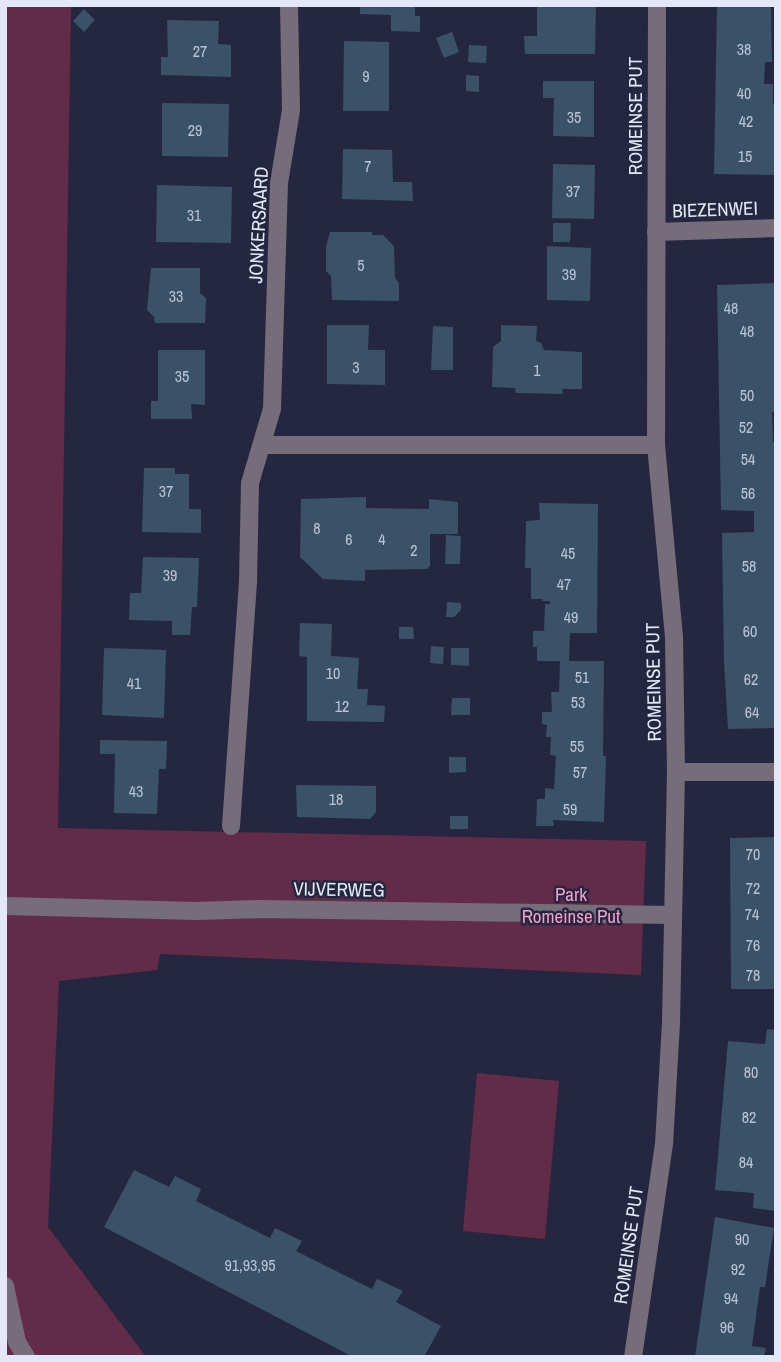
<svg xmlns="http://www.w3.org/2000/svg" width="781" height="1362" viewBox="0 0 781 1362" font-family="'Archivo Narrow',sans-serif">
  <rect width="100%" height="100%" fill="#252741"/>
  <g fill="#622b48">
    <path d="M5,5H71L58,828L646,841L641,975L160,954L157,970L59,981L48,1227L144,1354L149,1357H5Z"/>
    <path d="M477,1073L559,1081L545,1239L463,1231Z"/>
  </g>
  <g fill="#395268">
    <path d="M360,5H415V16H420V32L391,31V15L360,14Z"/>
    <path d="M537,5H596L595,54H525L524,36H537Z"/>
    <path d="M717,5H771L772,62H765L764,84H773V104H776V175L714,174Z"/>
    <path d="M84,9L95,20L84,32L73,21Z"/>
    <path d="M167,20L219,21L218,44L231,45V77L161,75V57H168Z"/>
    <path d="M452,32L459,52L444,58L436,38Z"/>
    <path d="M344,41L389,42V111H343Z"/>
    <path d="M469,45L487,46L486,63L468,62Z"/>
    <path d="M466,75L479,76V92L466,91Z"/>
    <path d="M543,81H594V137L553,136L554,98H543Z"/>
    <path d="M162,103L229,104L228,157L162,156Z"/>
    <path d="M343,149L392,150L393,182H412L413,201L342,199Z"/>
    <path d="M553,164L595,165L594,219L552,218Z"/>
    <path d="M157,185L232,187L231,243L156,242Z"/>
    <path d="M553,223H571L570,242H553Z"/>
    <path d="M330,232H372V235H383L394,246L395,278L399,283V301L332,300L331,276L326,271V247Z"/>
    <path d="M547,246L591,248L590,301L547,300Z"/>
    <path d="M151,268H200V293L206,298L205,323H155L154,317L147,310Z"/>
    <path d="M776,283V412H772L773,442H776V728L728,729L724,663L722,533L754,532V511L721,510L717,285Z"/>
    <path d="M327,325H369L368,350H385V385L327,384Z"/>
    <path d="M501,325L537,326L536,341L541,343L544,350L582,352V389H562L563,394L516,393L515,388L492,387L493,347L501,341Z"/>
    <path d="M433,326L453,327V370H431Z"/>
    <path d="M158,350H205V405L191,404L192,419H151V401H158Z"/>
    <path d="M144,468H175V474H189V509H201V533L142,532Z"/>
    <path d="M366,497V508L429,509V499L458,502V534H430V566L427,569L365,570V581L323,579L300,557L301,499Z"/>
    <path d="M539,503L598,504L597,633H570L569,661H604L603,756H606L604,822L553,820L554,826H536L537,799H545V788L554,789L556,756L550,755L551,737H546L547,725L542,724V712H552L551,692H559L560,661H537V647H533V631H544L545,604H550V601H542L543,599H531V568H525L526,521L540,520Z"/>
    <path d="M446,535L461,536L460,564H445Z"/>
    <path d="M143,557L199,558L197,607H192L190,635H172V621L129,620L130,593H141Z"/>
    <path d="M447,602L461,603V610L454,617H446Z"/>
    <path d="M300,623L332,624L331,656L359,658L357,689H368L367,705L385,706L384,722L307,721V657L299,656Z"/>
    <path d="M399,627H413L414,639H399Z"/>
    <path d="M431,646L444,647L443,664L430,663Z"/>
    <path d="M104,648L166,650L164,718L102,715Z"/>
    <path d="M451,648H469V666L451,665Z"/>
    <path d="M452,698H470V715H451Z"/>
    <path d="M100,740L167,741L166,769H159L157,814L114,813L115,754H100Z"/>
    <path d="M449,757H466V772L449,773Z"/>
    <path d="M296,785L376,786V812L370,819L297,817Z"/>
    <rect x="450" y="816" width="18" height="13"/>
    <path d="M776,837L774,870L776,989H731L730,838Z"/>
    <path d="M767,1029L776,1030V1211L753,1208L754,1193L715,1190L728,1041L765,1044Z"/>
    <path d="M134,1170L169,1187L175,1176L201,1189L196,1201L270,1238L275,1228L302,1241L296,1251L372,1289L377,1279L403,1291L396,1302L441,1326L424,1357H353L104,1227Z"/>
    <path d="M715,1217L774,1228L765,1287H760L752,1346L766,1348L764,1357H695Z"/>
  </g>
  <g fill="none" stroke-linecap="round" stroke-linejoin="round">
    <g stroke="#766d7a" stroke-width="18">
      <path d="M656,232L776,228"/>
      <path d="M262,445H656"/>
      <path d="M676,772H776"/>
      <path d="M231,826L248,582L250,483L272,409L279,183L291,110L289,5"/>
      <path d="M5,906L196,911L260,909L672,915"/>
      <path d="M5,1286L17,1342L26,1357"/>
      <path d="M633,1357L664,1144L671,1023L676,772L674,637L656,445L657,5"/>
    </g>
  </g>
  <g text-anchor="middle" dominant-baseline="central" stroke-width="5" stroke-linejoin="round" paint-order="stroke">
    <g font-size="16" fill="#b9c2d4">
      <text x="744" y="49">38</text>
      <text x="200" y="51">27</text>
      <text x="366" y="76">9</text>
      <text x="744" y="93">40</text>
      <text x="574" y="117">35</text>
      <text x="746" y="121">42</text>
      <text x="195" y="130">29</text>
      <text x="745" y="156">15</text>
      <text x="368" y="166">7</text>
      <text x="573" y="191">37</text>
      <text x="194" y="215">31</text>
      <text x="361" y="265">5</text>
      <text x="569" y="274">39</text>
      <text x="176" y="296">33</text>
      <text x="731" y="308">48</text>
      <text x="747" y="331">48</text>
      <text x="356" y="367">3</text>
      <text x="537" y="370">1</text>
      <text x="182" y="376">35</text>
      <text x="747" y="395">50</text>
      <text x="746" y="427">52</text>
      <text x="748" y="459">54</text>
      <text x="166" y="491">37</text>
      <text x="748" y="493">56</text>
      <text x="317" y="528">8</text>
      <text x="349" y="539">6</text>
      <text x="382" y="539">4</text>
      <text x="414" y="550">2</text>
      <text x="568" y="553">45</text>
      <text x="749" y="566">58</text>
      <text x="170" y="575">39</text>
      <text x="564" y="584">47</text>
      <text x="571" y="617">49</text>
      <text x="750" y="631">60</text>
      <text x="333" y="673">10</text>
      <text x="582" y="677">51</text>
      <text x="751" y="679">62</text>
      <text x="134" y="683">41</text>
      <text x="578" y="702">53</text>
      <text x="342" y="706">12</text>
      <text x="752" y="712">64</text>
      <text x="577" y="746">55</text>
      <text x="580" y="772">57</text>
      <text x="136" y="791">43</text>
      <text x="336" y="799">18</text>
      <text x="570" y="809">59</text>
      <text x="753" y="854">70</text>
      <text x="753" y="888">72</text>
      <text x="752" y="914">74</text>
      <text x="753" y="945">76</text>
      <text x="753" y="975">78</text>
      <text x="751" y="1072">80</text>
      <text x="749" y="1117">82</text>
      <text x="746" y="1162">84</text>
      <text x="742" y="1239">90</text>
      <text x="250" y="1265">91,93,95</text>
      <text x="738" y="1269">92</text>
      <text x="731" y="1298">94</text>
      <text x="727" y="1327">96</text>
    </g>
    <g font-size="19" fill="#e4e7f8" stroke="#252741">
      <text transform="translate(635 116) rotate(-90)">ROMEINSE PUT</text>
      <text transform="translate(715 209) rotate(-2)">BIEZENWEI</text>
      <text transform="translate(258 225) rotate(-87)">JONKERSAARD</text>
      <text transform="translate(653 682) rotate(-91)">ROMEINSE PUT</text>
      <text transform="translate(339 889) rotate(1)">VIJVERWEG</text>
      <text transform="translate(628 1245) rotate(-82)">ROMEINSE PUT</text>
    </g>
    <g font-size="19" fill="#f89ec9" stroke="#252741">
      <text x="571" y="894">Park<tspan x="571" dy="22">Romeinse Put</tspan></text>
    </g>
  </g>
  <rect width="781" height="1362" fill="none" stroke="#e4e7f8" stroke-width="14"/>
</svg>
